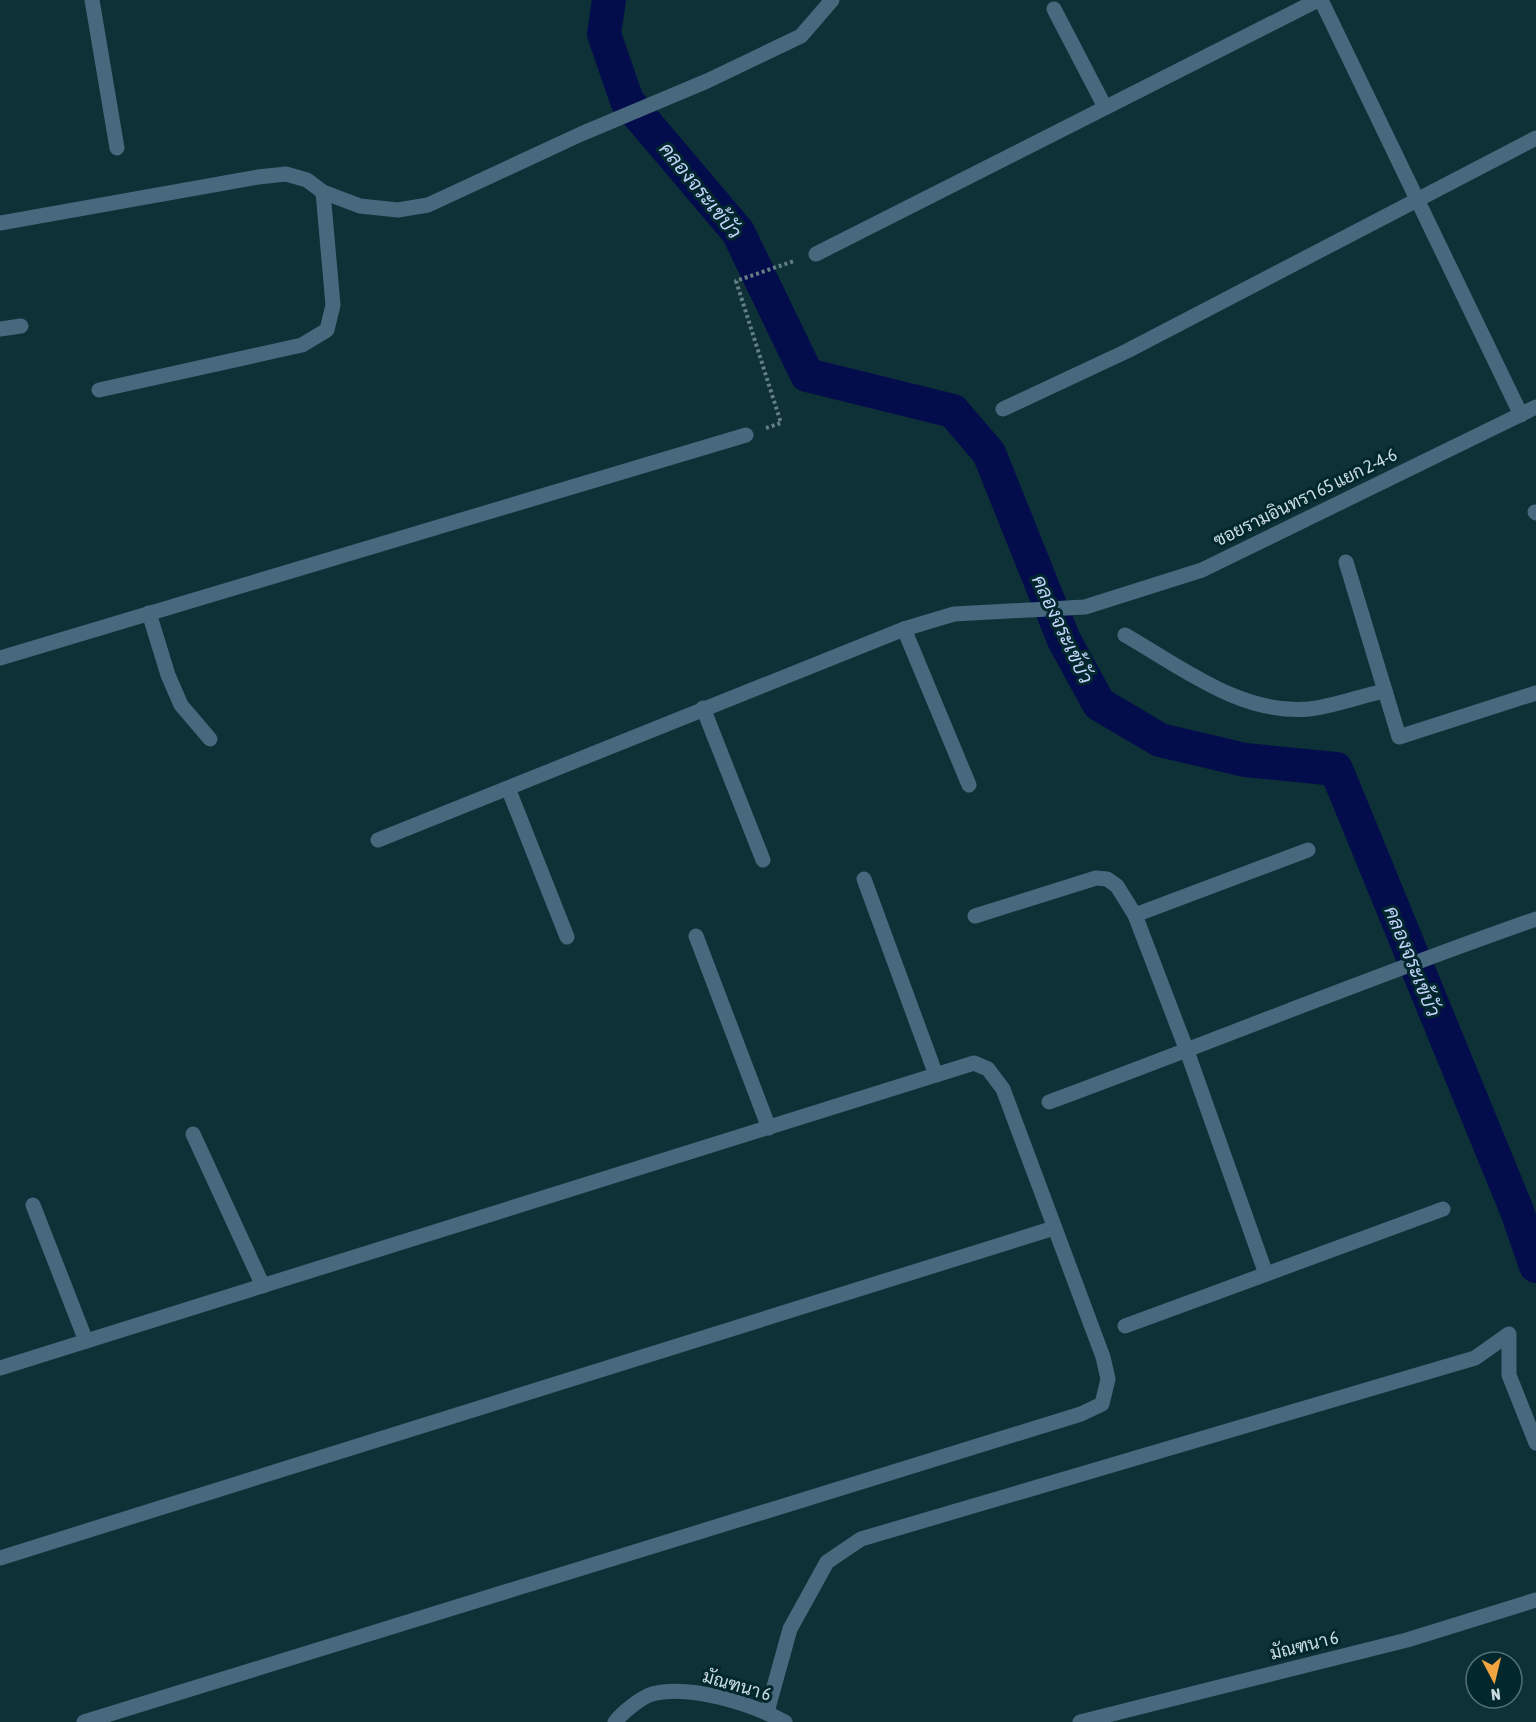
<svg xmlns="http://www.w3.org/2000/svg" width="1536" height="1722" viewBox="0 0 1536 1722" font-family="'Asap Condensed',Sarabun,sans-serif">
  <rect width="100%" height="100%" fill="#0d3137"/>
  <g fill="none" stroke-linecap="round" stroke-linejoin="round">
    <path stroke="#040d4c" stroke-width="34" d="M609,0L604,34L627,101L738,232L807,375L953,411L989,453L1064,640L1099,704L1160,740L1245,760L1336,769L1517,1211L1536,1266"/>
    <path stroke="#637f84" stroke-width="4" stroke-dasharray="3 3" stroke-linecap="butt" d="M766,428L781,423L736,281L794,261"/>
    <g stroke="#48687e" stroke-width="15">
      <path d="M1054,9L1105,107"/>
      <path d="M1125,635C1181,667 1241,715 1309,709C1334,706 1360,696 1385,691"/>
    </g>
    <g stroke="#48687e" stroke-width="15">
      <path d="M92,0L117,148"/>
      <path d="M1321,0L1521,415"/>
      <path d="M0,223L258,177L286,174L307,180L323,192L360,206L398,210L428,205L581,134L707,81L801,36L832,0"/>
      <path d="M816,254L1318,0"/>
      <path d="M0,329L21,326"/>
      <path d="M99,390L302,345L327,330L333,305L323,192"/>
      <path d="M1003,409L1127,351L1536,138"/>
      <path d="M1535,512L1536,513"/>
      <path d="M1346,562L1399,737L1536,693"/>
      <path d="M149,613L168,675L181,705L210,739"/>
      <path d="M904,629L969,785"/>
      <path d="M0,658L746,435"/>
      <path d="M703,708L763,860"/>
      <path d="M508,788L567,937"/>
      <path d="M378,840L904,629L954,614L1085,607L1202,570L1536,407"/>
      <path d="M864,879L936,1075"/>
      <path d="M1135,915L1308,850"/>
      <path d="M975,916L1096,878L1107,879L1117,886L1135,915L1187,1051L1266,1274"/>
      <path d="M696,936L769,1128"/>
      <path d="M1049,1102C1212,1042 1372,976 1536,919"/>
      <path d="M193,1134L263,1286"/>
      <path d="M33,1205L86,1341"/>
      <path d="M1125,1326L1443,1209"/>
      <path d="M0,1368L974,1063L988,1069L1003,1089L1103,1357L1108,1379L1102,1404L1081,1414L84,1722"/>
      <path d="M0,1558L1054,1228"/>
      <path d="M767,1712L790,1629L827,1562L861,1539L1475,1358L1509,1334V1375L1536,1443"/>
      <path d="M615,1722C622,1713 640,1698 652,1694C690,1684 752,1704 785,1722"/>
      <path d="M1080,1722L1407,1640L1536,1600"/>
    </g>
  </g>
  <g text-anchor="middle" dominant-baseline="central" stroke-width="6" stroke-linejoin="round" paint-order="stroke">
    <g font-size="18" fill="#cadde1" stroke="#02272d">
      <text transform="translate(1305 497) rotate(-26)">ซอยรามอินทรา 65 แยก 2-4-6</text>
      <text transform="translate(1304 1645) rotate(-14)">มัณฑนา 6</text>
      <text transform="translate(737 1685) rotate(16)">มัณฑนา 6</text>
    </g>
    <g font-size="20" font-style="italic" fill="#c2d3fa" stroke="#02272d">
      <text transform="translate(701 190) rotate(51)">คลองจระเข้บัว</text>
      <text transform="translate(1063 629) rotate(65)">คลองจระเข้บัว</text>
      <text transform="translate(1413 961) rotate(68)">คลองจระเข้บัว</text>
    </g>
  </g>
  <g transform="translate(1494 1680) rotate(173)"><circle r="28" fill="#02272d" stroke="#527075" stroke-width="1.5"/>
  <path d="M0-4.5L10 22L0 15L-10 22Z" fill="#f1a540"/>
  <text y="-9" font-size="16" font-weight="bold" text-anchor="middle" fill="#cadde1">N</text>
  </g>
</svg>
